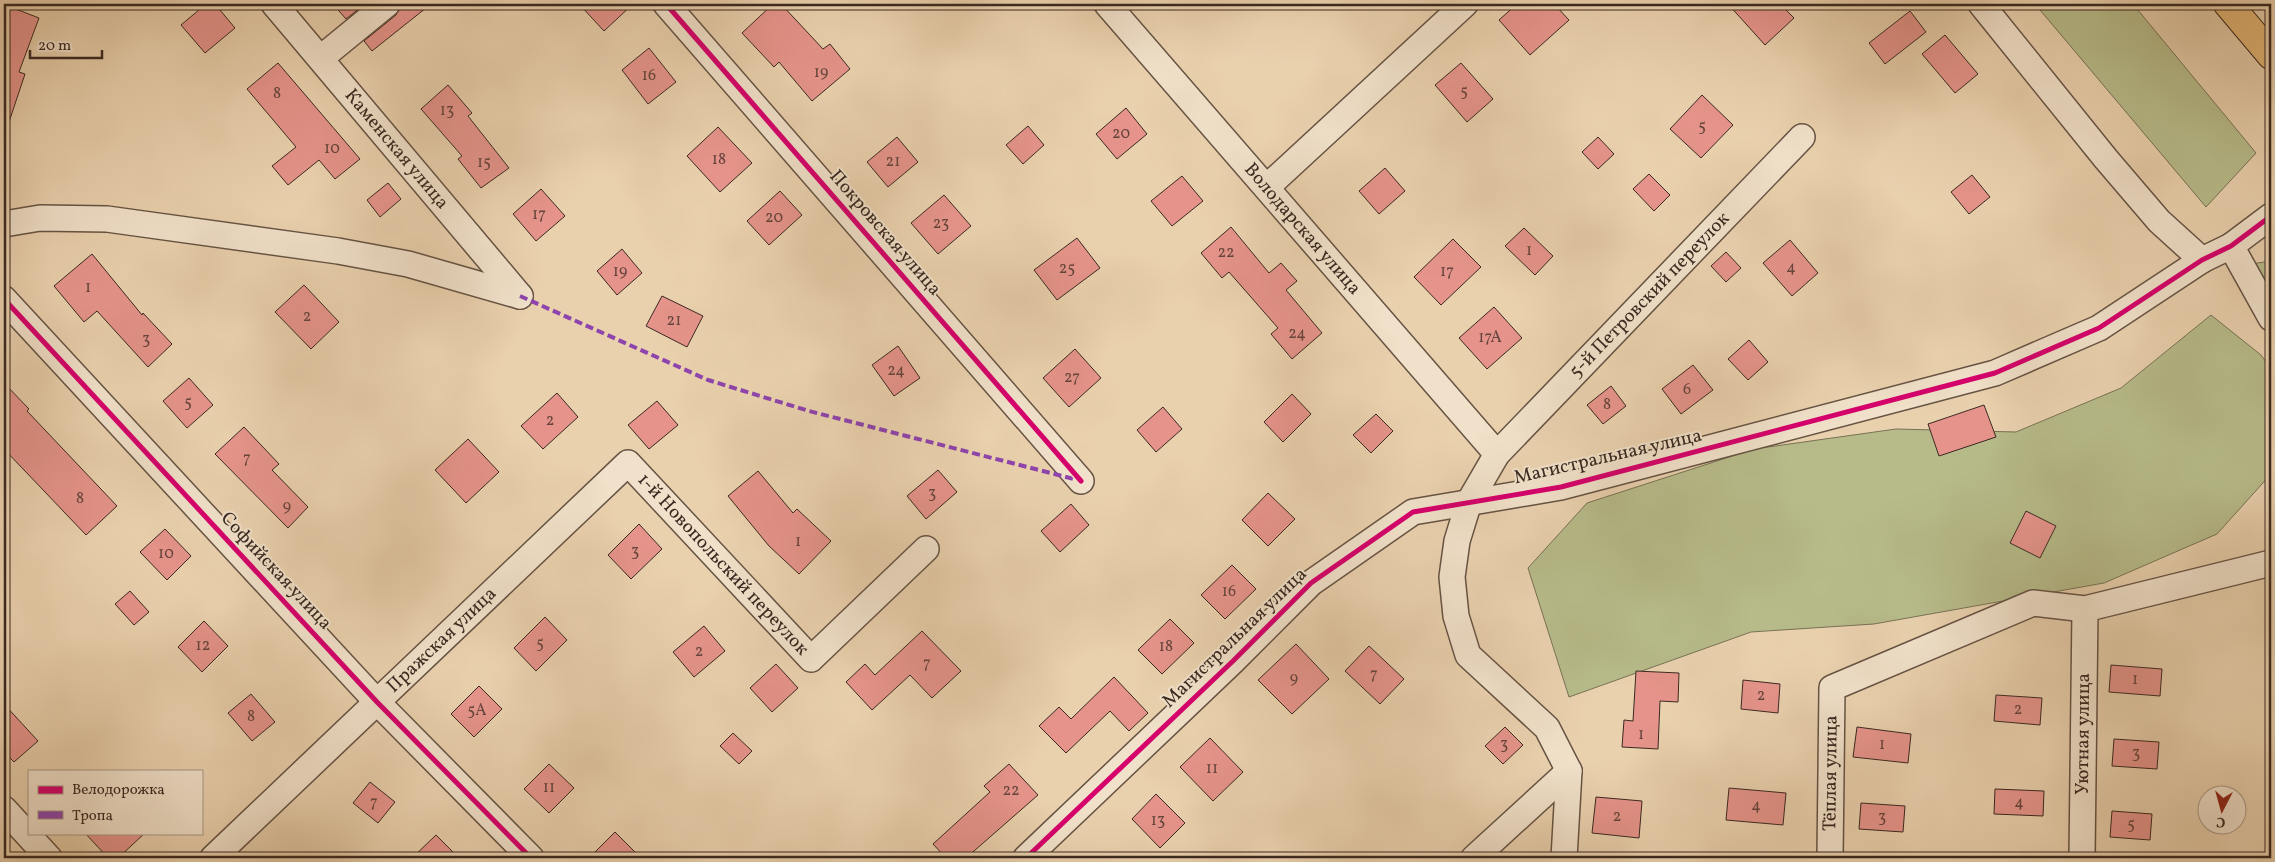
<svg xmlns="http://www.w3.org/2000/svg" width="2275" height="862" viewBox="0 0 2275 862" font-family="Vollkorn,serif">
  <rect width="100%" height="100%" fill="#ead1ae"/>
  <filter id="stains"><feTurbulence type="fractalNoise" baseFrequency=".004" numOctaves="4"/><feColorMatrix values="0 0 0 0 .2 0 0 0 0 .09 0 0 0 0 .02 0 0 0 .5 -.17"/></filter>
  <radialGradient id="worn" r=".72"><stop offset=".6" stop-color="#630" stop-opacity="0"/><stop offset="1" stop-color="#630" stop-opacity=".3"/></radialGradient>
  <g fill="#b7bb8a" stroke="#787256">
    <path d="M2035,4H2133L2256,153L2206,207Z"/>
    <path d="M2271,261V288L2251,264Z"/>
    <path d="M2211,315L2261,355L2271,369V474L2217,534L2104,583L1874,624L1751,632L1569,697L1528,568L1587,503L1754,449L1896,429L2016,432L2121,388Z"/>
  </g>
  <g fill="#e6948b" stroke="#3a2921">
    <path d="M206,4H215L235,28L205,53L181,25Z"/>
    <path d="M333,4H365L346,19Z"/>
    <path d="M401,4H431L372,51L364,41L396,15Z"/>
    <path d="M579,4H633L604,31Z"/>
    <path d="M773,4H781L823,49L830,44L850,69L812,101L779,62L774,67L742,33Z"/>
    <path d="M1517,4H1554L1569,20L1530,55L1499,20Z"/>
    <path d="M1728,4H1780L1794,18L1765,45Z"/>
    <path d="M8,6L39,18L19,72L25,74L7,128L4,127V18Z"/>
    <path d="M1910,11L1926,32L1885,64L1869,43Z"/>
    <path d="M1945,35L1978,74L1955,93L1922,54Z"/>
    <path d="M649,48L676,82L648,104L622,70Z"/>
    <path d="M278,63L360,159L335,179L319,160L288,185L272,166L296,147L247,89Z"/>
    <path d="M1461,63L1493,99L1467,122L1435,85Z"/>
    <path d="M448,85L472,113L468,116L509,168L481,188L458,159L462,156L421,109Z"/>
    <path d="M1702,95L1733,125L1701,158L1670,129Z"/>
    <path d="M1126,108L1147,134L1117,159L1096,134Z"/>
    <path d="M1028,126L1044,145L1023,164L1006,145Z"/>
    <path d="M718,127L752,163L720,192L687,156Z"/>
    <path d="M897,137L918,162L888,187L867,162Z"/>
    <path d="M1598,137L1614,154L1598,169L1582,152Z"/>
    <path d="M1385,168L1405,191L1379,214L1359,191Z"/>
    <path d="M1649,174L1670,195L1654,211L1633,189Z"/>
    <path d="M1972,175L1990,197L1969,214L1951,192Z"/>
    <path d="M1182,176L1203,201L1172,226L1151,201Z"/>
    <path d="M388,183L401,199L380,217L367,200Z"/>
    <path d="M541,189L565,216L536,241L513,214Z"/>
    <path d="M780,191L802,215L769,245L747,221Z"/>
    <path d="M944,195L971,226L938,254L911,223Z"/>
    <path d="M1231,227L1269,273L1281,263L1297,281L1286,290L1322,333L1292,359L1271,334L1278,328L1229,272L1222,278L1201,253Z"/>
    <path d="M1524,228L1553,256L1535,275L1505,246Z"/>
    <path d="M1077,238L1100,268L1057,300L1034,270Z"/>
    <path d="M1453,239L1481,267L1441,305L1414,277Z"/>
    <path d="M1790,240L1818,273L1792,296L1763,263Z"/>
    <path d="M622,249L642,273L617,295L597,271Z"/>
    <path d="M1726,252L1741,268L1726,282L1711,266Z"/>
    <path d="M92,254L142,315L143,313L172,344L148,367L97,311L84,322L54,286Z"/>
    <path d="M304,285L339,322L311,349L275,312Z"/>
    <path d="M662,296L703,316L687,347L646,326Z"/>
    <path d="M1494,307L1522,338L1487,369L1459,338Z"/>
    <path d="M1749,340L1768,362L1748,380L1728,359Z"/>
    <path d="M898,346L920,378L894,396L872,365Z"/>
    <path d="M1075,349L1101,378L1069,407L1043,378Z"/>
    <path d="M1693,365L1713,390L1681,414L1662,389Z"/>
    <path d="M189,378L213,405L187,428L163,401Z"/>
    <path d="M4,383L29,409L27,411L117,506L86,535L4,449Z"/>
    <path d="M1611,386L1626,406L1603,424L1587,405Z"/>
    <path d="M557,393L578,417L543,449L521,426Z"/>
    <path d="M1292,394L1311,414L1283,442L1264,422Z"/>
    <path d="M657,401L678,425L649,449L628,425Z"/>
    <path d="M1984,405L1996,437L1939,456L1928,424Z"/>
    <path d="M1163,407L1182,429L1156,452L1137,430Z"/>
    <path d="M1376,414L1393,431L1371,453L1353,435Z"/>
    <path d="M244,427L279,464L272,470L308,507L288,528L215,454Z"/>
    <path d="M468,439L499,472L466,503L435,470Z"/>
    <path d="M938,470L957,492L926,519L907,496Z"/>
    <path d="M758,471L793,513L797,509L831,541L799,574L769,546L728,496Z"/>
    <path d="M1268,493L1295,519L1268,546L1242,520Z"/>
    <path d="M1071,504L1089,525L1060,552L1041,531Z"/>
    <path d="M2026,511L2056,526L2040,558L2010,543Z"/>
    <path d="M639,524L662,549L631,579L608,555Z"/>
    <path d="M165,529L191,556L167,580L140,552Z"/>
    <path d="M1232,565L1256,589L1225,619L1201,595Z"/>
    <path d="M130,591L149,612L134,625L115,604Z"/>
    <path d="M545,617L567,640L536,671L514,648Z"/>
    <path d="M1170,619L1194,643L1162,674L1138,650Z"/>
    <path d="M204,621L228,646L202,672L178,647Z"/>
    <path d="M704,626L725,651L694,677L673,652Z"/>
    <path d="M922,631L961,671L932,698L910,675L872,710L846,682L865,664L875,675Z"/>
    <path d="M1296,644L1329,679L1292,714L1258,680Z"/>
    <path d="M1369,646L1404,679L1380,704L1345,671Z"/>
    <path d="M776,664L798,688L772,712L750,688Z"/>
    <path d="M2111,665L2162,669L2160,696L2109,692Z"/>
    <path d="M1636,671L1679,673L1678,702L1660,701L1658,749L1622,747L1624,720L1633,721Z"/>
    <path d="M1114,677L1148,713L1129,731L1110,711L1066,753L1039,726L1059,707L1071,719Z"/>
    <path d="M1743,680L1780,684L1778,713L1741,709Z"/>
    <path d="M479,686L502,709L474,737L451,714Z"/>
    <path d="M251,694L275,722L252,741L228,713Z"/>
    <path d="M1996,695L2042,698L2040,725L1994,721Z"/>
    <path d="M4,704L38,741L14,762L4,752Z"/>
    <path d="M1505,727L1523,745L1503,764L1485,746Z"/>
    <path d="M1857,727L1911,734L1908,763L1853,757Z"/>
    <path d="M733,733L752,751L739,764L720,746Z"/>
    <path d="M1210,738L1243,772L1213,801L1180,767Z"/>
    <path d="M2114,739L2159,742L2157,769L2112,766Z"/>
    <path d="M549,764L574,788L549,813L524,789Z"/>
    <path d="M1009,764L1038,795L966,858H946L933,844L990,792L984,786Z"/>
    <path d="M370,782L395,802L378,823L353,803Z"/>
    <path d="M1729,788L1786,793L1783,825L1726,820Z"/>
    <path d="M1995,789L2044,791L2043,816L1994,814Z"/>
    <path d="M1156,794L1185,823L1160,848L1132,819Z"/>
    <path d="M1596,797L1642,801L1639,838L1592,833Z"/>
    <path d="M1861,803L1905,806L1903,832L1859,829Z"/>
    <path d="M2112,811L2152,814L2150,840L2110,837Z"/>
    <path d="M615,832L641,858H589Z"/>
    <path d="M85,833H145L118,858H108Z"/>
    <path d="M436,835L459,858H412Z"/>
  </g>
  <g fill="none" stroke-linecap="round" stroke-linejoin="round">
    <g stroke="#665344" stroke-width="28">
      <g id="minor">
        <path id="s1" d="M274,4L520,296"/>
        <path d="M666,4L1081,481"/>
        <path id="s2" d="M1107,4L1497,454"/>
        <path d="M1981,4L2106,159L2159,221L2202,260"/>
        <path d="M321,58L387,4"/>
        <path d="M1267,187L1465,4"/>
        <path d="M4,224L40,218L107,219L338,251L408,264L520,296"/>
        <path d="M2231,246L2271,318"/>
        <path d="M4,299L377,702L531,858"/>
        <path d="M4,809L49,858"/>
        <path id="s3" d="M213,858L628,463L811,659L926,549"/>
        <path d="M1026,858L1233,661L1311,583L1413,512L1561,487L1995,373L2099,328L2202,260L2231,246L2271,216"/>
        <path d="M1474,858L1569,771"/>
        <path id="s4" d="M1564,858L1569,771L1547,728L1468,655L1456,616L1452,577L1457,541L1469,502L1497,454L1802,137"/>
        <path id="s5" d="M1830,858L1832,688L2033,603L2085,609L2271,563"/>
        <path id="s6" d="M2082,858L2085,609"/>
      </g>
    </g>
    <g stroke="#3a2921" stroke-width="30">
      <path id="major" d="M2228,4L2271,55"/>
    </g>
    <use href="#minor" stroke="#f1e1ca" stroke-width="25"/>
    <use href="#major" stroke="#e5b877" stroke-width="28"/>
    <path stroke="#8e44ad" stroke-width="4" stroke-dasharray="8 4" stroke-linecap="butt" d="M520,296L708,380L809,411L1078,480"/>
    <g stroke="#f1e1ca" stroke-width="8">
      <g id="cycleway">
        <path d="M666,4L1081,481"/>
        <path d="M4,299L377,702L531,858"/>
        <path d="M1026,858L1233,661L1311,583L1413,512L1561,487L1995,373L2099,328L2202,260L2231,246L2271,216"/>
      </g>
    </g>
    <use href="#cycleway" stroke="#d6006c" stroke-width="5"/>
  </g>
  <g text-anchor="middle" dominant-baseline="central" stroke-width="4" stroke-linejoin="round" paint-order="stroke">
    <g font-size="16" fill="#65443c">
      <text x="821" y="73">19</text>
      <text x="649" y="76">16</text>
      <text x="1464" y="92">5</text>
      <text x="277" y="94">8</text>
      <text x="447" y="111">13</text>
      <text x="1702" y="127">5</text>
      <text x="1121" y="134">20</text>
      <text x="332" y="149">10</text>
      <text x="719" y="160">18</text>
      <text x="893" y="162">21</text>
      <text x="484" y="163">15</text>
      <text x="539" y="215">17</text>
      <text x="774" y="218">20</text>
      <text x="941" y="224">23</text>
      <text x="1529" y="251">1</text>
      <text x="1226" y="253">22</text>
      <text x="1791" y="268">4</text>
      <text x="1067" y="269">25</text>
      <text x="620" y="272">19</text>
      <text x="1447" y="272">17</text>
      <text x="88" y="288">1</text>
      <text x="307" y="317">2</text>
      <text x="674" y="321">21</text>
      <text x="1297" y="334">24</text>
      <text x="1490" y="338">17А</text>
      <text x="146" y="340">3</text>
      <text x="896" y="371">24</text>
      <text x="1072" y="378">27</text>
      <text x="1687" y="390">6</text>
      <text x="188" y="403">5</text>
      <text x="1607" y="405">8</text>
      <text x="550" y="421">2</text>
      <text x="247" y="459">7</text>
      <text x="932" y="494">3</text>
      <text x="80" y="499">8</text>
      <text x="287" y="507">9</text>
      <text x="798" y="542">1</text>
      <text x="635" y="552">3</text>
      <text x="166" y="554">10</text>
      <text x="1229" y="592">16</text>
      <text x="540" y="644">5</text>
      <text x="203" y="646">12</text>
      <text x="1166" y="647">18</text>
      <text x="699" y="652">2</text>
      <text x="927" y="664">7</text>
      <text x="1374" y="675">7</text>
      <text x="1294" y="679">9</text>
      <text x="2135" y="680">1</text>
      <text x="1761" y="696">2</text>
      <text x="2018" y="710">2</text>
      <text x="477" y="711">5А</text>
      <text x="251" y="717">8</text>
      <text x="1641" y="735">1</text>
      <text x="1504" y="745">3</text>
      <text x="1882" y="745">1</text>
      <text x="2136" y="754">3</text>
      <text x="1212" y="769">11</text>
      <text x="549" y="788">11</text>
      <text x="1011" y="791">22</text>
      <text x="374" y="803">7</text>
      <text x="2019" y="803">4</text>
      <text x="1756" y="806">4</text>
      <text x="1617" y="817">2</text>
      <text x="1882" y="818">3</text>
      <text x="1158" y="821">13</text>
      <text x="2131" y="825">5</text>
    </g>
    <g font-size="19" fill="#3a2921" stroke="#f1e1ca">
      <text stroke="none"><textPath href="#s1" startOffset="190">Каменская улица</textPath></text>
      <text stroke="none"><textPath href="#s2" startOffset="298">Володарская улица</textPath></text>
      <text transform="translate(885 233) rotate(49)">Покровская улица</text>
      <text stroke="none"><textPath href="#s4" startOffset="676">5-й Петровский переулок</textPath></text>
      <text transform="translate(1608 457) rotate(-13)">Магистральная улица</text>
      <text stroke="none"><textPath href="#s3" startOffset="712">1-й Новопольский переулок</textPath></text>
      <text transform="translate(276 571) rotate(47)">Софийская улица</text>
      <text transform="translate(1235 638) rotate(-44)">Магистральная улица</text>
      <text stroke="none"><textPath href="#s3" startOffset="316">Пражская улица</textPath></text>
      <text stroke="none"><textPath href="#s6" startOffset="124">Уютная улица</textPath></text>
      <text stroke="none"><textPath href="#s5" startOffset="85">Тёплая улица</textPath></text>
    </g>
  </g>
  <rect width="2275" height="862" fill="none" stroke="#ead1ae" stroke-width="20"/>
  <rect x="5" y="5" width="2265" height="852" fill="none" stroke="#3a2921" stroke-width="2.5"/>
  <rect x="10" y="10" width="2255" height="842" fill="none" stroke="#3a2921"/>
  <rect x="28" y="770" width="175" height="65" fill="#f1e1ca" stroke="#a89786"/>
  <rect x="38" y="786" width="25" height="8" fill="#d6006c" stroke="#a89786"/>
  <text x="72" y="794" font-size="15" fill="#3a2921">Велодорожка</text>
  <rect x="38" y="811" width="25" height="8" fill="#8e44ad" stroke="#a89786"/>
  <text x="72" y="820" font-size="15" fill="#3a2921">Тропа</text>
  <g transform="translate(2222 810) rotate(186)"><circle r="24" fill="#f1e1ca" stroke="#a89786"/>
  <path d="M0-4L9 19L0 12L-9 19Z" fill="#8f2418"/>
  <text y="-8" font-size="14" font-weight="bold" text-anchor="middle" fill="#3a2921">С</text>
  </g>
  <path d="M30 50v8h72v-8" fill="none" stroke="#3a2921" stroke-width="2.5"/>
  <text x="38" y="50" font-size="15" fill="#3a2921" stroke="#f1e1ca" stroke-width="4" paint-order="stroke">20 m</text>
  <rect width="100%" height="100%" filter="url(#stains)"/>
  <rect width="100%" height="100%" fill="url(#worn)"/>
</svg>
